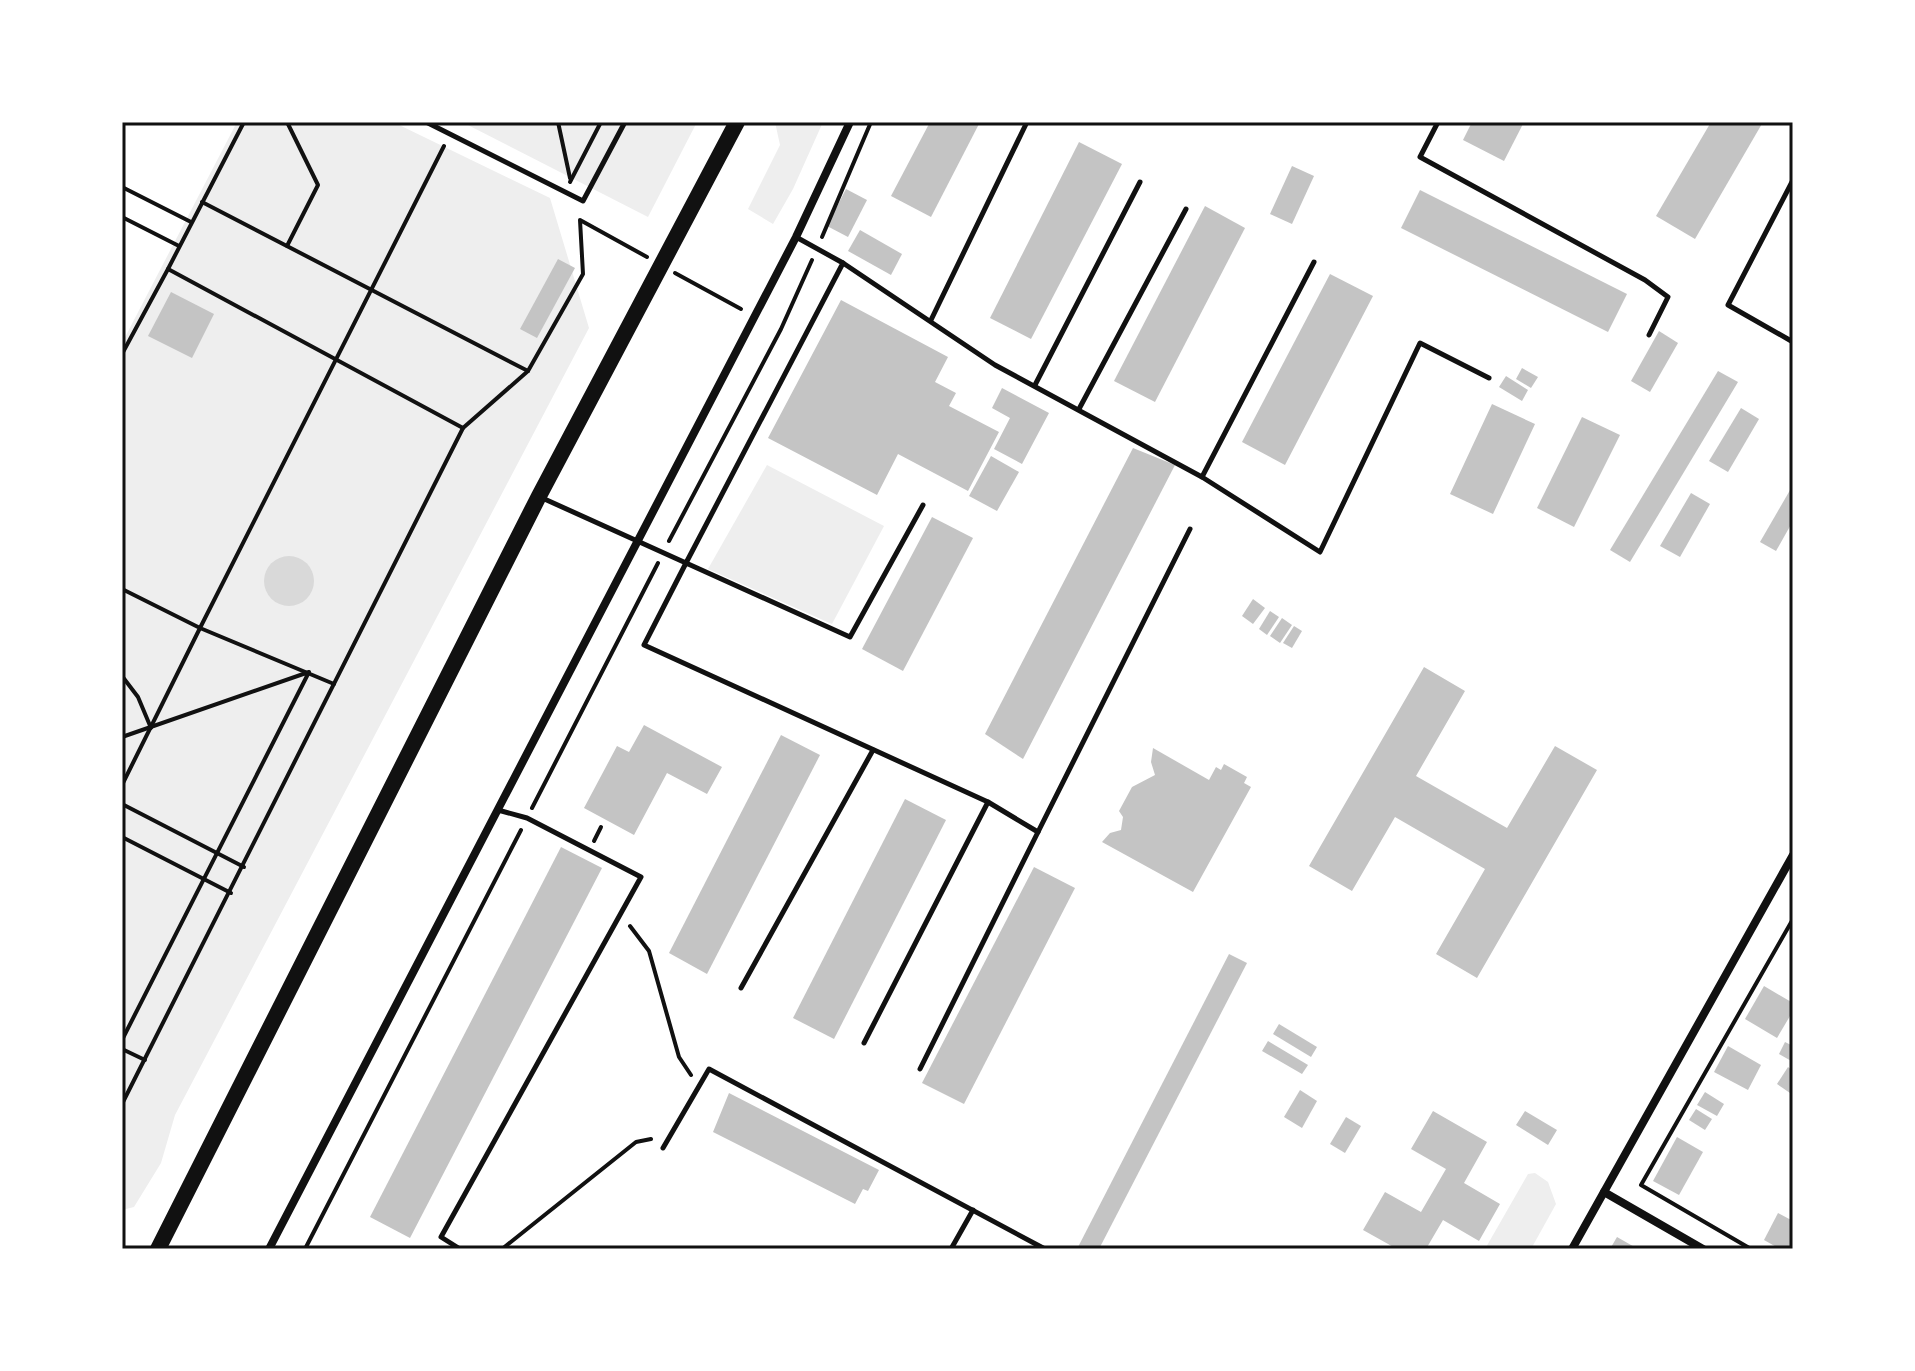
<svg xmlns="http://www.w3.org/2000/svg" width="1915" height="1371" viewBox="0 0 1915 1371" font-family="'Playfair Display',serif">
  <rect width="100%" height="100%" fill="#fff"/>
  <g fill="#eee">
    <path d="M237,122H393L550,198L589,328L175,1115L161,1163L134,1207L122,1210V343Z"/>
    <path d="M462,122H697L648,217Z"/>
    <path d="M775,122H823L793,189L773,224L748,209L780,145Z"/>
    <path d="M767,465L884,526L832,624L708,569Z"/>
    <path d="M1535,1173L1548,1182L1556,1204L1531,1249H1485L1528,1174Z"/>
  </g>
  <circle fill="#d9d9d9" cx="289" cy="581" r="25"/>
  <g fill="#c4c4c4">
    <path d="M930,122H980L931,217L891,196Z"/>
    <path d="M1472,122H1524L1504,161L1463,140Z"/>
    <path d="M1711,122H1763L1695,239L1656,216Z"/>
    <path d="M1079,142L1122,164L1031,339L990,318Z"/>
    <path d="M1292,166L1314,176L1292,224L1270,214Z"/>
    <path d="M846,189L867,200L848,237L827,226Z"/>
    <path d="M1420,190L1627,294L1608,332L1401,228Z"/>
    <path d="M1205,206L1245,228L1155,402L1114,381Z"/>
    <path d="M860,230L902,254L891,275L848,251Z"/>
    <path d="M558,259L575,268L537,338L520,329Z"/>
    <path d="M1330,274L1373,296L1285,465L1242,442Z"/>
    <path d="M171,292L214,314L192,358L148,336Z"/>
    <path d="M841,300L948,357L935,382L956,393L949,406L999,432L968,491L898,454L877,495L768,438Z"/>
    <path d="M1659,331L1678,343L1650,392L1631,381Z"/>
    <path d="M1522,368L1538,377L1531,388L1516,379Z"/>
    <path d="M1718,371L1738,382L1630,562L1610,550Z"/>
    <path d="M1506,376L1528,390L1522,401L1499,387Z"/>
    <path d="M1002,388L1049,413L1022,464L994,449L1010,418L992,408Z"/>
    <path d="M1492,404L1535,424L1493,514L1450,494Z"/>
    <path d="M1741,408L1759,419L1728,472L1709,461Z"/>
    <path d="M1582,417L1620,435L1574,527L1537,508Z"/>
    <path d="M1133,448L1175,465L1023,759L985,734Z"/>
    <path d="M991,456L1019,472L997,511L969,496Z"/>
    <path d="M1793,485V521L1776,551L1760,542Z"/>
    <path d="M1691,493L1710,504L1680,557L1660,546Z"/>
    <path d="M932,517L973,538L903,671L862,649Z"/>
    <path d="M1253,599L1265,608L1253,624L1242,616Z"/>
    <path d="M1270,611L1279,617L1267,635L1259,629Z"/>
    <path d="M1282,618L1292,625L1280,643L1270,636Z"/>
    <path d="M1294,626L1302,631L1292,648L1283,643Z"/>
    <path d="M1424,667L1465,691L1416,776L1507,828L1555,746L1597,770L1477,978L1436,954L1485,869L1395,817L1352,891L1309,866Z"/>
    <path d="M644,725L722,767L707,794L667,773L634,835L584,808L617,746L629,752Z"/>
    <path d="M781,735L820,755L707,974L669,953Z"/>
    <path d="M1153,748L1209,780L1216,767L1221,770L1224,764L1247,777L1244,783L1251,787L1193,892L1102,842L1110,833L1121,830L1123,817L1119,811L1132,787L1155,775L1151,762Z"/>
    <path d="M905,799L946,820L834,1039L793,1018Z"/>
    <path d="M561,847L602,868L410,1238L370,1217Z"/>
    <path d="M1034,867L1075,888L964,1104L922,1083Z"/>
    <path d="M1229,954L1247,963L1099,1249H1077Z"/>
    <path d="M1764,986L1793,1003V1011L1777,1038L1745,1019Z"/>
    <path d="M1279,1024L1317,1047L1311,1057L1273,1034Z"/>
    <path d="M1268,1041L1308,1065L1302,1074L1262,1051Z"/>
    <path d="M1785,1042L1793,1046V1062L1779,1054Z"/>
    <path d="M1728,1046L1761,1065L1748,1090L1714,1072Z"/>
    <path d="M1788,1067L1793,1071L1790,1093L1777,1084Z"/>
    <path d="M1300,1090L1317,1101L1302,1128L1284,1117Z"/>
    <path d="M1705,1092L1724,1104L1717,1116L1697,1105Z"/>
    <path d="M729,1093L879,1170L868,1191L863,1189L855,1204L713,1132Z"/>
    <path d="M1696,1109L1712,1119L1705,1130L1689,1120Z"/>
    <path d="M1433,1111L1487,1142L1464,1183L1500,1204L1479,1241L1443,1220L1426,1249H1397L1363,1230L1385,1192L1421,1212L1446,1169L1411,1149Z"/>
    <path d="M1525,1111L1557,1130L1548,1145L1516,1125Z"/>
    <path d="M1346,1117L1361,1126L1345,1153L1330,1144Z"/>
    <path d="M1677,1137L1703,1152L1679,1195L1653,1181Z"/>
    <path d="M1778,1213L1793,1221V1249H1780L1764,1240Z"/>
    <path d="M1617,1237L1638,1249H1610Z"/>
  </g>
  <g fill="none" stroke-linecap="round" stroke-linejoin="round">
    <g stroke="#111" stroke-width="4">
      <path d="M244,122L168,269L463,428"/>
      <path d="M558,122L570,178"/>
      <path d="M570,182L601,122"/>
      <path d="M122,187L191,222"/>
      <path d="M202,202L528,371"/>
      <path d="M122,217L179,246"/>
      <path d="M822,237L871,122"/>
      <path d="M287,246L318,185L287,122"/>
      <path d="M675,273L741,309"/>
      <path d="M122,354L168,269"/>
      <path d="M669,541L781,329L812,260"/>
      <path d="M122,589L200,628L122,785"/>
      <path d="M122,676L138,697L151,728"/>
      <path d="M334,684L200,628L444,146"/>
      <path d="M122,737L309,672L122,1040"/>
      <path d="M122,804L244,867"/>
      <path d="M532,808L658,563"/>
      <path d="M122,837L231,893"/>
      <path d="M594,841L601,827"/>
      <path d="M630,926L649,951L679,1057L691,1075"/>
      <path d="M122,1049L145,1060"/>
      <path d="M122,1104L463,428L528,371L583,274L580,220L647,257"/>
      <path d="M305,1249L521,830"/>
      <path d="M502,1249L636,1142L651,1139"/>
      <path d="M1751,1249L1641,1185L1793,919"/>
    </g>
    <g stroke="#111" stroke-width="5">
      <path d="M426,122L583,201L625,122"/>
      <path d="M1438,122L1420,157L1645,280L1668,297L1649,335"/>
      <path d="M1793,180L1728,305L1793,342"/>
      <path d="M843,263L995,365L1202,477L1320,552L1420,343L1489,378"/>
      <path d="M931,320L1027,122"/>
      <path d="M1035,385L1140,182"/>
      <path d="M1079,409L1186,209"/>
      <path d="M1202,477L1314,262"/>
      <path d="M540,497L686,563L843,263L796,237"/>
      <path d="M923,505L850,637L686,563L644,645L988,802L1038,832L1190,529"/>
      <path d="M741,988L873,750"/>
      <path d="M864,1043L988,802"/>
      <path d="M920,1069L1038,832"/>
      <path d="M663,1148L709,1069L1045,1249"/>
      <path d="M460,1249L441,1237L641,877L527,818L498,810"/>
      <path d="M951,1249L973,1210"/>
    </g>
    <g stroke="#111" stroke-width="8">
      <path d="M1604,1192L1703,1249"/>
      <path d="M269,1249L796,237L850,122"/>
      <path d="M1572,1249L1793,855"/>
    </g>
    <path stroke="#111" stroke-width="16" d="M158,1249L539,496L737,122"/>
  </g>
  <rect width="1915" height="1371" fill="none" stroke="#ffffff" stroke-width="248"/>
  <rect x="124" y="124" width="1667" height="1123" fill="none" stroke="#111" stroke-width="3"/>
</svg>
